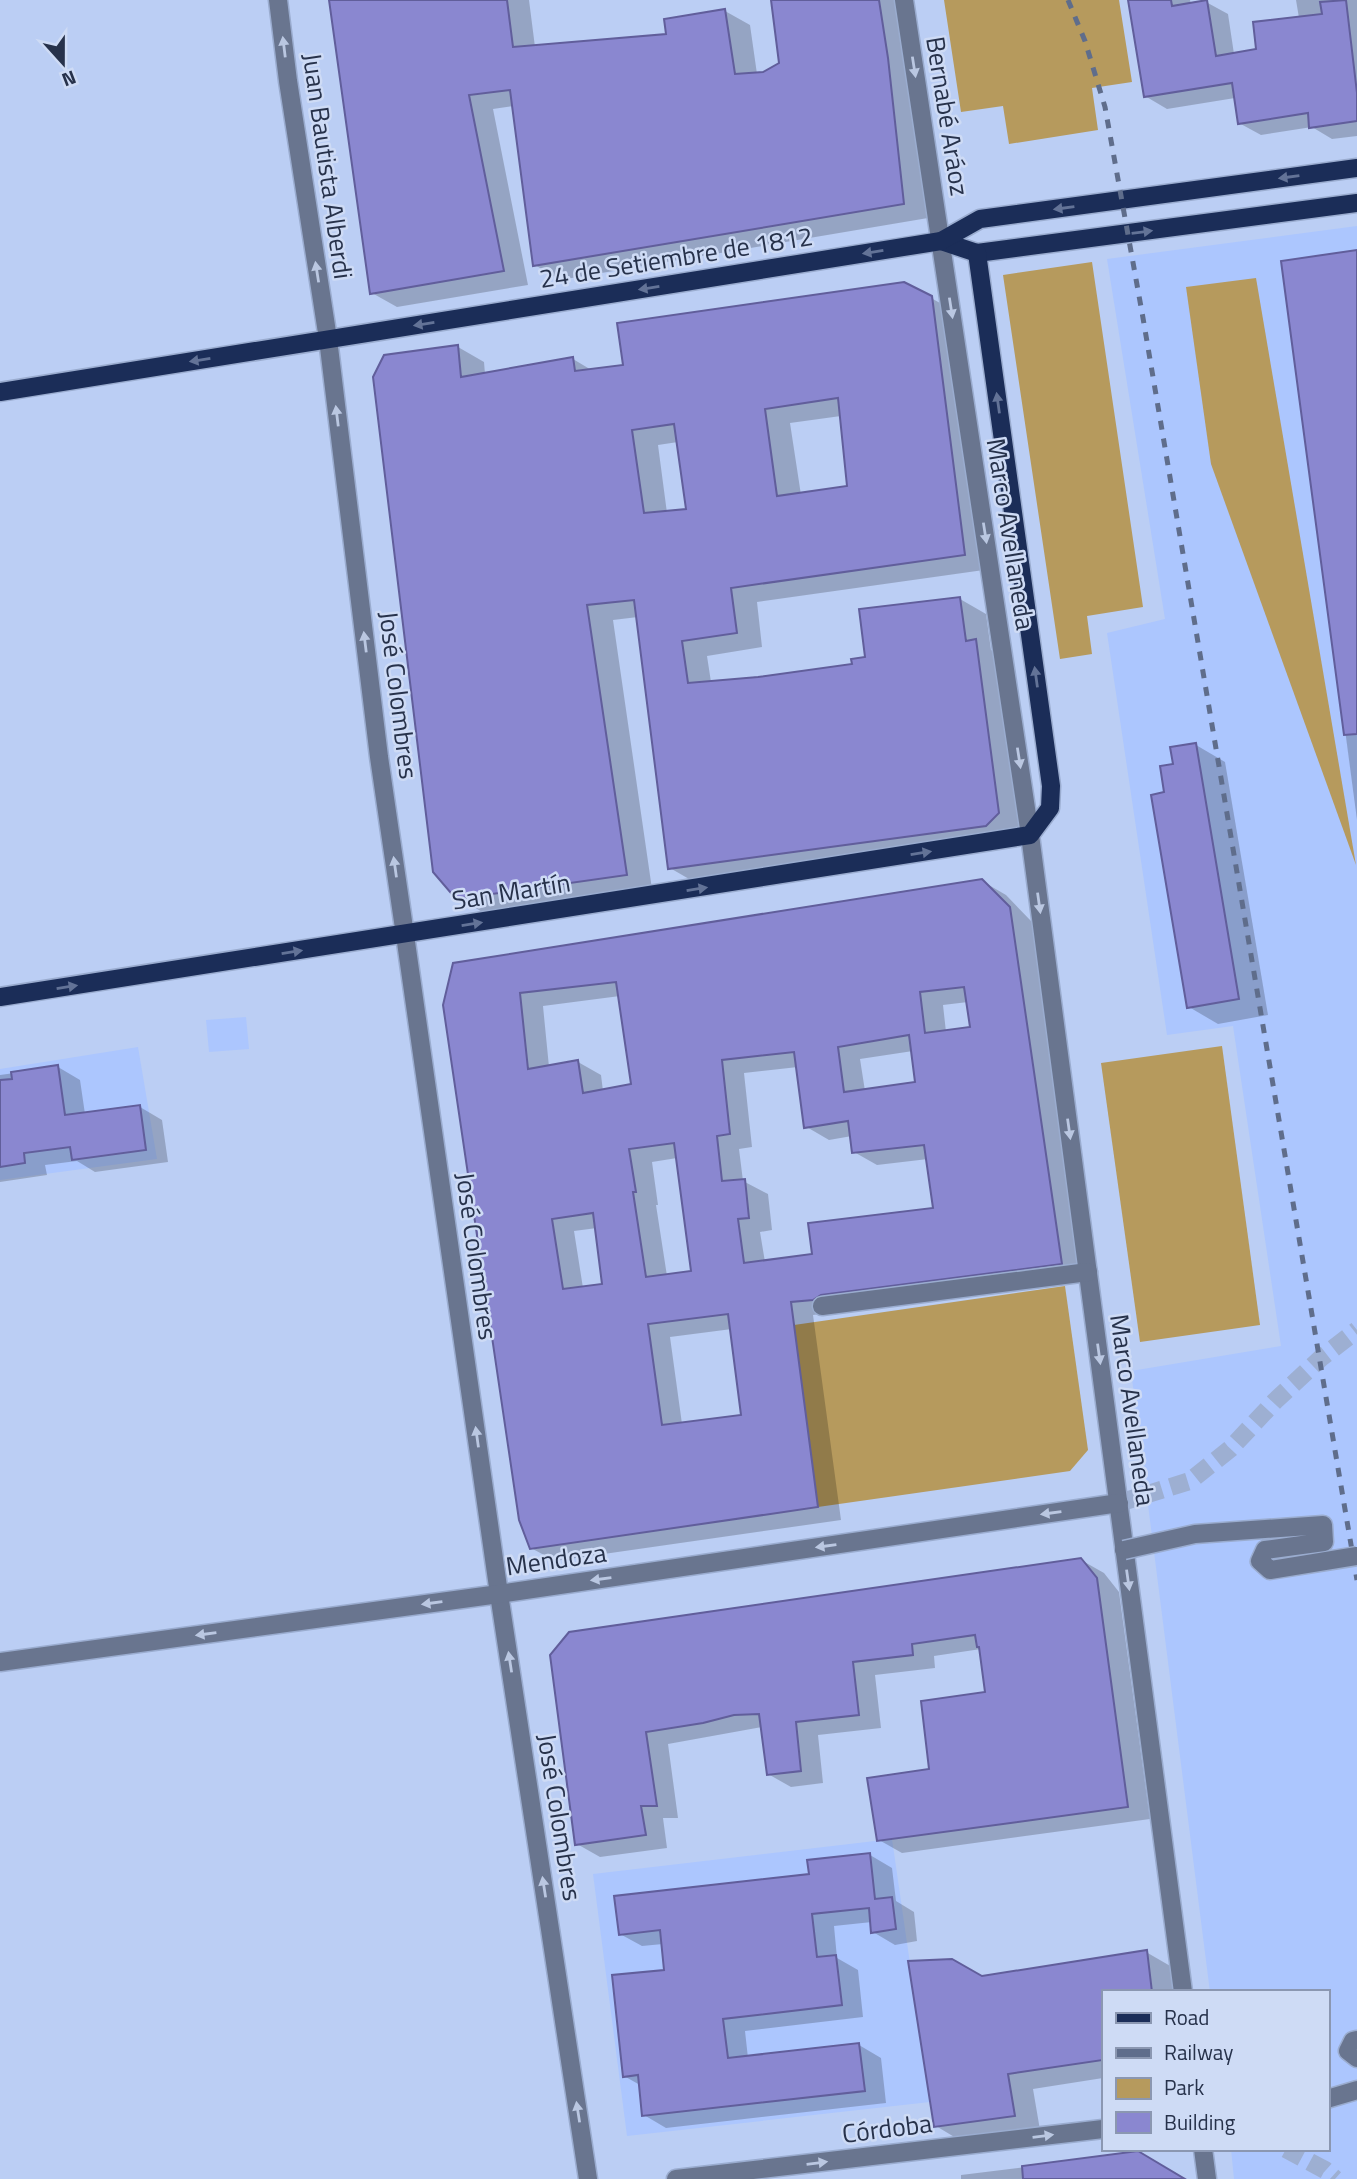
<svg xmlns="http://www.w3.org/2000/svg" width="1357" height="2179" viewBox="0 0 1357 2179" font-family="'Titillium Web',sans-serif">
  <rect width="100%" height="100%" fill="#bbcef4"/>
  <g fill="#acc6fe">
    <path d="M1357,226V2179H1234L1231,2149H1327V1992H1210L1131,1371L1281,1346L1233,1026L1167,1035L1107,633L1165,619L1107,259Z"/>
    <path d="M246,1017L249,1049L209,1052L206,1020Z"/>
    <path d="M138,1047L157,1159L0,1180V1069Z"/>
    <path d="M892,1839L930,2102L627,2136L593,1874Z"/>
  </g>
  <g fill="#b69a5d">
    <path d="M944,0H1119L1132,82L1092,88L1098,130L1009,144L1003,106L961,112Z"/>
    <path d="M1092,262L1143,607L1087,616L1092,654L1060,659L1003,275Z"/>
    <path d="M1256,278L1356,865L1211,464L1186,287Z"/>
    <path d="M1222,1046L1260,1325L1140,1342L1101,1063Z"/>
    <path d="M1065,1286L1088,1450L1070,1471L818,1507L794,1325Z"/>
  </g>
  <g fill="#0003" fill-rule="evenodd">
    <path d="M331,0H529L535,47L668,35L725,11L750,25L757,74L764,73L781,64L773,0H898L928,218L560,280L535,265L514,106L493,109L528,285L397,307L372,293Z"/>
    <path d="M1130,0H1190L1191,5L1206,2L1228,14L1234,54L1258,50L1299,18L1296,0H1357V136L1332,139L1312,127L1261,135L1239,123L1235,98L1167,109L1145,96Z"/>
    <path d="M1357,252V820L1283,262Z"/>
    <path d="M931,298L958,313L991,569L757,602L762,647L707,656L711,682L854,665L960,599L986,614L991,650L1002,656L1025,828L696,883L670,868L638,617L613,620L652,889L484,913L457,897L458,347L484,362L485,374L573,359L593,371L625,367ZM841,416L849,488L801,495L790,423ZM678,442L688,511L667,513L658,445Z"/>
    <path d="M1196,745L1225,762L1268,1015L1218,1024L1189,1007L1166,794L1175,765Z"/>
    <path d="M982,881L1006,895L1032,922L1084,1277L813,1315L841,1520L555,1561L531,1548L445,1005ZM620,996L632,1086L603,1091L601,1075L578,1062L549,1067L543,1006ZM968,1002L972,1029L946,1032L943,1005ZM913,1051L916,1084L865,1091L860,1059ZM798,1067L805,1126L829,1140L852,1136L854,1152L877,1165L928,1159L935,1210L814,1255L765,1262L760,1232L772,1230L768,1194L743,1181L739,1149L752,1147L744,1073ZM677,1158L693,1272L667,1276L656,1205H658L652,1162ZM597,1228L604,1285L583,1288L574,1231ZM732,1329L743,1416L682,1424L670,1337Z"/>
    <path d="M58,1067L80,1080L85,1114L140,1107L162,1120L168,1162L95,1172L77,1161L45,1165L47,1175L0,1182V1075Z"/>
    <path d="M1081,1560L1104,1573L1119,1592L1150,1819L902,1853L879,1840L987,1694L981,1649L934,1656L935,1668L875,1675L881,1728L818,1735L823,1783L791,1787L768,1774L762,1727L668,1744L678,1818H663L667,1848L600,1857L577,1844L552,1656Z"/>
    <path d="M870,1855L892,1868L896,1901L914,1912L917,1941L895,1945L873,1932L872,1922L834,1926L837,1958L858,1970L863,2017L745,2031L748,2058L859,2045L881,2058L886,2103L666,2128L644,2115L640,2085L624,2076L666,1971L663,1944L642,1946L620,1934L811,1876Z"/>
    <path d="M1146,1952L1172,1967L1176,1992H1103V2078L1033,2089L1040,2130L961,2141L936,2126Z"/>
    <path d="M1137,2153L1182,2179H961V2175Z"/>
  </g>
  <g fill="#8a87d0" stroke="#615e9b" stroke-width="2" fill-rule="evenodd">
    <path d="M329,0H507L513,47L666,34L664,19L725,9L735,74L763,72L779,63L771,0H879L888,58L904,204L533,266L510,90L469,95L504,271L370,294Z"/>
    <path d="M1128,0H1171L1172,6L1207,0L1216,56L1256,49L1253,22L1322,14L1320,2L1346,0L1357,93V121L1309,128L1308,113L1238,124L1232,83L1144,97Z"/>
    <path d="M1357,250V734L1344,735L1281,261Z"/>
    <path d="M904,282L932,296L965,555L731,588L737,633L682,641L688,683L758,677L852,664L851,659L865,657L859,609L960,597L966,641L976,639L999,813L986,826L668,869L634,600L587,605L627,875L456,899L433,872L373,377L384,355L458,345L461,377L573,357L575,371L623,365L617,323ZM838,398L847,486L777,496L765,409ZM674,424L686,509L644,513L632,430Z"/>
    <path d="M1196,743L1239,999L1187,1008L1151,795L1164,792L1160,766L1173,764L1170,747Z"/>
    <path d="M982,879L1010,907L1062,1264L821,1295L813,1300L791,1302L818,1507L530,1549L519,1520L443,1005L453,963ZM616,982L631,1084L583,1093L578,1060L528,1069L520,993ZM964,987L970,1027L925,1033L920,992ZM909,1035L915,1082L844,1092L838,1047ZM794,1052L804,1128L848,1121L852,1153L924,1145L933,1208L808,1223L812,1254L744,1263L738,1219L749,1218L745,1179L722,1181L717,1136L730,1134L722,1060ZM674,1143L691,1271L646,1277L633,1192H636L629,1149ZM593,1213L602,1284L563,1289L552,1219ZM728,1314L741,1415L662,1425L648,1324Z"/>
    <path d="M58,1065L65,1115L140,1105L146,1150L72,1160L70,1147L24,1153L25,1163L0,1167V1080L12,1079L11,1072Z"/>
    <path d="M1081,1558L1097,1578L1128,1807L877,1841L867,1778L929,1769L921,1701L985,1692L979,1647H977L975,1635L912,1644L913,1655L853,1662L859,1715L796,1722L801,1771L767,1775L759,1714L734,1715L703,1723L646,1732L657,1806H641L646,1835L575,1845L550,1655L569,1632Z"/>
    <path d="M870,1853L875,1899L892,1897L896,1929L871,1933L869,1908L812,1914L817,1957L836,1955L842,2005L723,2019L728,2058L859,2043L865,2091L642,2116L638,2075L623,2077L612,1975L664,1970L660,1930L619,1935L614,1896L809,1874L807,1860Z"/>
    <path d="M1147,1950L1152,1992H1103V2060L1008,2074L1015,2116L934,2127L908,1961L952,1959L982,1976Z"/>
    <path d="M1138,2151L1185,2179H1023L1022,2166Z"/>
  </g>
  <g fill="none" stroke-linecap="round" stroke-linejoin="round">
    <g stroke="#9dafd2" stroke-width="18" stroke-dasharray="18 9" stroke-linecap="butt">
      <path d="M1119,1503L1190,1481L1230,1449L1275,1401L1321,1358L1357,1330"/>
      <path d="M1286,2149L1325,2170L1335,2179"/>
    </g>
    <g stroke="#9aaccf" stroke-width="21">
      <g id="minor">
        <path d="M278,0L288,81L328,339L379,757L405,935L499,1594L588,2179"/>
        <path d="M904,0L1030,835L1183,1992"/>
        <path d="M822,1306L1088,1272"/>
        <path d="M0,1662L499,1594L1119,1503"/>
        <path d="M1357,2040L1353,2041L1348,2051L1357,2058"/>
        <path d="M1327,2099L1357,2090"/>
        <path d="M1203,2149L1207,2179"/>
        <path d="M676,2179L1103,2129"/>
      </g>
    </g>
    <g stroke="#9aaccf" stroke-width="21">
      <g id="major">
        <path d="M941,241L977,253L1357,203"/>
        <path d="M0,392L941,241L980,219L1357,168"/>
        <path d="M0,997L1030,835L1050,808L1051,786L977,253"/>
      </g>
    </g>
    <use href="#minor" stroke="#69758f" stroke-width="18"/>
    <use href="#major" stroke="#1b2d58" stroke-width="18"/>
    <path stroke="#5f6d8b" stroke-width="5" stroke-dasharray="9 9" stroke-linecap="butt" d="M1068,0L1085,41L1105,107L1143,318L1357,1580"/>
    <g stroke="#9aaccf" stroke-width="21" stroke-linecap="butt">
      <path id="minor-bridge" d="M1124,1550L1195,1534L1323,1525L1324,1542L1265,1550L1260,1561L1270,1570L1357,1556"/>
    </g>
    <use href="#minor-bridge" stroke="#69758f" stroke-width="18"/>
  </g>
  <defs><path id="oneway-solid" d="M-6-.8H1V-3.2L6.5 0L1 3.2V.8H-6Z" transform="scale(1.75)"/></defs>
  <g fill="#bac7e1">
    <use href="#oneway-solid" transform="translate(284 47) rotate(-97)"/>
    <use href="#oneway-solid" transform="translate(914 67) rotate(81)"/>
    <use href="#oneway-solid" transform="translate(317 272) rotate(-99)"/>
    <use href="#oneway-solid" transform="translate(951 308) rotate(81)"/>
    <use href="#oneway-solid" transform="translate(337 416) rotate(-97)"/>
    <use href="#oneway-solid" transform="translate(985 533) rotate(81)"/>
    <use href="#oneway-solid" transform="translate(365 642) rotate(-97)"/>
    <use href="#oneway-solid" transform="translate(1019 758) rotate(81)"/>
    <use href="#oneway-solid" transform="translate(395 867) rotate(-98)"/>
    <use href="#oneway-solid" transform="translate(1039 903) rotate(82)"/>
    <use href="#oneway-solid" transform="translate(1069 1129) rotate(82)"/>
    <use href="#oneway-solid" transform="translate(1099 1354) rotate(82)"/>
    <use href="#oneway-solid" transform="translate(477 1437) rotate(-98)"/>
    <use href="#oneway-solid" transform="translate(1051 1513) rotate(172)"/>
    <use href="#oneway-solid" transform="translate(826 1546) rotate(172)"/>
    <use href="#oneway-solid" transform="translate(601 1579) rotate(172)"/>
    <use href="#oneway-solid" transform="translate(1128 1580) rotate(82)"/>
    <use href="#oneway-solid" transform="translate(432 1603) rotate(172)"/>
    <use href="#oneway-solid" transform="translate(206 1634) rotate(172)"/>
    <use href="#oneway-solid" transform="translate(510 1662) rotate(-99)"/>
    <use href="#oneway-solid" transform="translate(544 1887) rotate(-99)"/>
    <use href="#oneway-solid" transform="translate(578 2112) rotate(-99)"/>
    <use href="#oneway-solid" transform="translate(1043 2136) rotate(-7)"/>
    <use href="#oneway-solid" transform="translate(817 2163) rotate(-7)"/>
  </g>
  <g fill="#637397">
    <use href="#oneway-solid" transform="translate(1289 177) rotate(172)"/>
    <use href="#oneway-solid" transform="translate(1064 208) rotate(172)"/>
    <use href="#oneway-solid" transform="translate(1142 232) rotate(-7)"/>
    <use href="#oneway-solid" transform="translate(873 252) rotate(171)"/>
    <use href="#oneway-solid" transform="translate(649 288) rotate(171)"/>
    <use href="#oneway-solid" transform="translate(424 324) rotate(171)"/>
    <use href="#oneway-solid" transform="translate(200 360) rotate(171)"/>
    <use href="#oneway-solid" transform="translate(998 403) rotate(-98)"/>
    <use href="#oneway-solid" transform="translate(1036 677) rotate(-98)"/>
    <use href="#oneway-solid" transform="translate(921 853) rotate(-9)"/>
    <use href="#oneway-solid" transform="translate(697 889) rotate(-9)"/>
    <use href="#oneway-solid" transform="translate(472 924) rotate(-9)"/>
    <use href="#oneway-solid" transform="translate(292 952) rotate(-9)"/>
    <use href="#oneway-solid" transform="translate(67 987) rotate(-9)"/>
  </g>
  <g text-anchor="middle" dominant-baseline="central" stroke-width="5" stroke-linejoin="round" paint-order="stroke">
    <g font-size="26" fill="#27324b" stroke="#cedbf5">
      <text transform="translate(948 116) rotate(81)">Bernabé Aráoz</text>
      <text transform="translate(328 166) rotate(82)">Juan Bautista Alberdi</text>
      <text transform="translate(676 257) rotate(-9)">24 de Setiembre de 1812</text>
      <text transform="translate(1011 534) rotate(81)">Marco Avellaneda</text>
      <text transform="translate(399 695) rotate(83)">José Colombres</text>
      <text transform="translate(511 891) rotate(-9)">San Martín</text>
      <text transform="translate(477 1256) rotate(82)">José Colombres</text>
      <text transform="translate(1133 1410) rotate(82)">Marco Avellaneda</text>
      <text transform="translate(556 1559) rotate(-8)">Mendoza</text>
      <text transform="translate(560 1817) rotate(81)">José Colombres</text>
      <text transform="translate(887 2128) rotate(-7)">Córdoba</text>
    </g>
  </g>
  <rect x="1102" y="1990" width="228" height="161" fill="#cedbf5" stroke="#8b97b1" stroke-width="2"/>
  <rect x="1116" y="2013" width="35" height="10" fill="#1b2d58" stroke="#8b97b1" stroke-width="2"/>
  <text x="1164" y="2025" font-size="21" fill="#27324b">Road</text>
  <rect x="1116" y="2048" width="35" height="10" fill="#5f6d8b" stroke="#8b97b1" stroke-width="2"/>
  <text x="1164" y="2060" font-size="21" fill="#27324b">Railway</text>
  <rect x="1116" y="2078" width="35" height="21" fill="#b69a5d" stroke="#8b97b1" stroke-width="2"/>
  <text x="1164" y="2095" font-size="21" fill="#27324b">Park</text>
  <rect x="1116" y="2112" width="35" height="21" fill="#8a87d0" stroke="#8b97b1" stroke-width="2"/>
  <text x="1164" y="2130" font-size="21" fill="#27324b">Building</text>
  <g transform="translate(63 63) rotate(159)" stroke="#cedbf5" stroke-width="5" paint-order="stroke">
  <path d="M0-5L12 26L0 18L-12 26Z" fill="#27324b"/>
  <text y="-10" font-size="19" font-weight="bold" text-anchor="middle" fill="#27324b">N</text>
  </g>
</svg>
